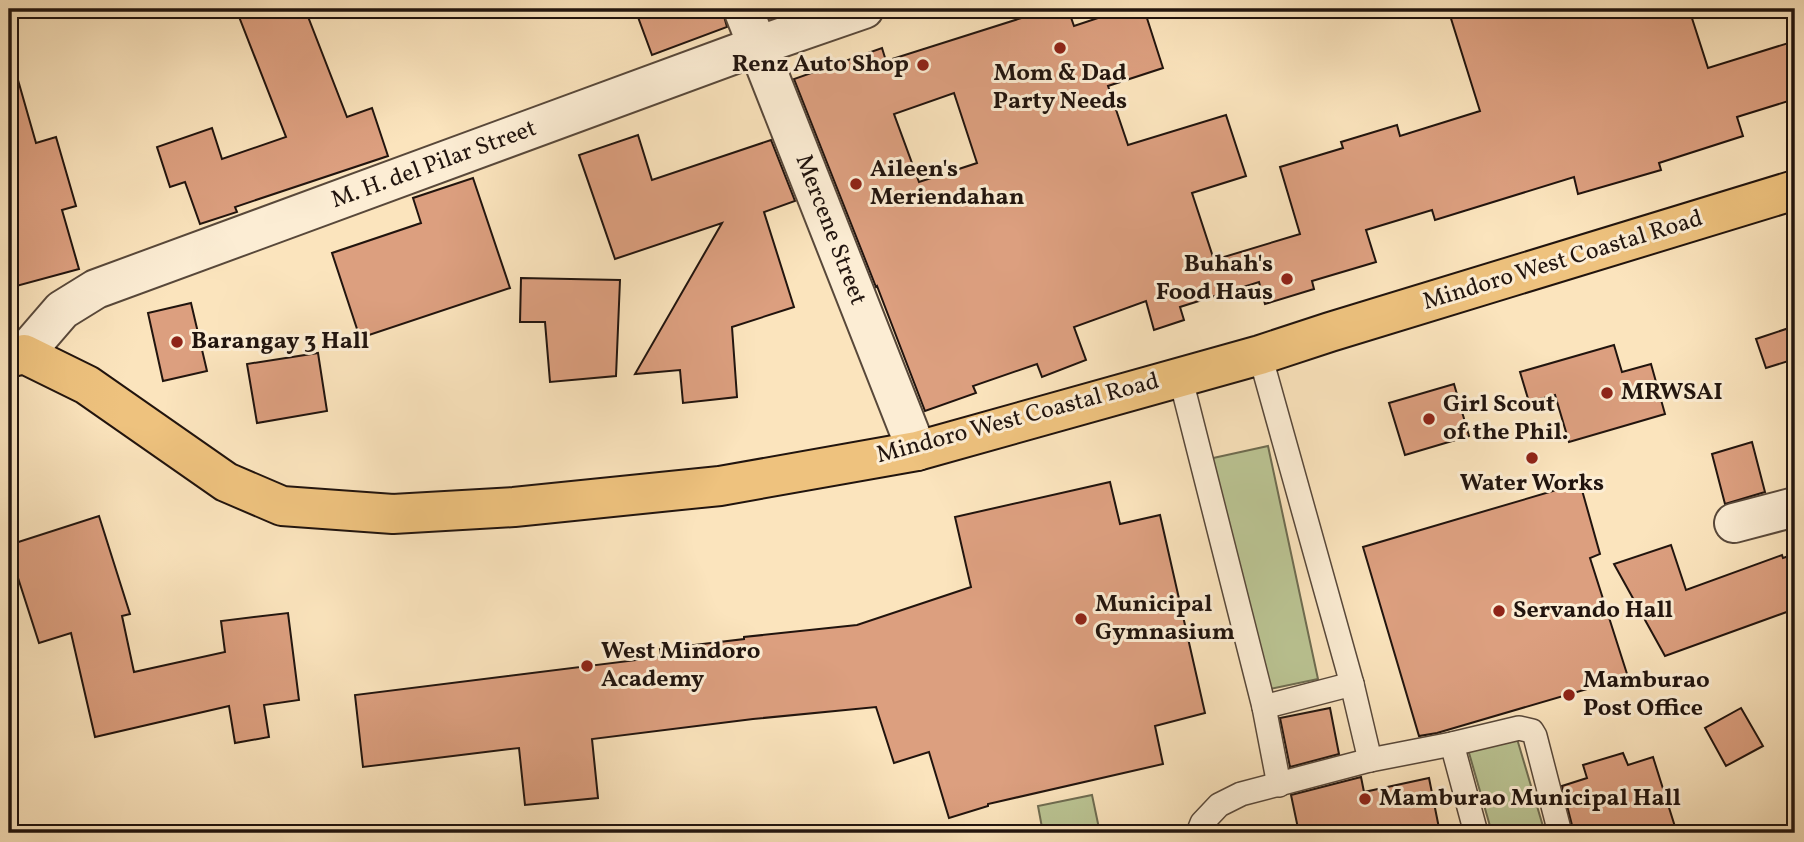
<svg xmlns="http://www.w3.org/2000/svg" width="1804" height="842" viewBox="0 0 1804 842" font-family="Vollkorn,serif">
  <rect width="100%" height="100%" fill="#fbe4bd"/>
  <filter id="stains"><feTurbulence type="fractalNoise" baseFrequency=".00286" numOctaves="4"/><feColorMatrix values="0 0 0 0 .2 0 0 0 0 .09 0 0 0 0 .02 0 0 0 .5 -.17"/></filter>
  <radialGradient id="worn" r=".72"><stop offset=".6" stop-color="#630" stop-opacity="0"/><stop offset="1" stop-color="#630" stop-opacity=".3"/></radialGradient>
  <g fill="#bbc594" stroke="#6e6c51" stroke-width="2">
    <path d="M1268,446L1318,679L1256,692L1204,460Z"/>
    <path d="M1515,732L1545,833H1492L1467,746Z"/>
    <path d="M1092,795L1100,833H1043L1038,806Z"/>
  </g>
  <g fill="#dc9f7f" stroke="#21140e" stroke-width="2" fill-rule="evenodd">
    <path d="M236,9H305L347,117L372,108L388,156L235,207L237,212L200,224L185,182L170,187L157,147L212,128L222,159L286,137Z"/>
    <path d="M635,9H722L727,27L652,55Z"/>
    <path d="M1050,9H1068L1074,26L1125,9H1144L1163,68L1108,86L1128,145L1226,115L1246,176L1192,193L1214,260L1300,234L1280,167L1343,148L1341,142L1397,125L1400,136L1480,111L1448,9H1689L1708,68L1795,41V99L1737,117L1743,136L1659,163L1661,170L1578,194L1574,177L1435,220L1432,210L1366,230L1376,262L1312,281L1314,289L1265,304L1259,282L1180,307L1184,320L1154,330L1146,301L1074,327L1086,360L1042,377L1037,364L973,386L976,393L925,411L877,286L876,287L794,79L882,48L886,61ZM954,93L977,163L919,182L894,114Z"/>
    <path d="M18,80L36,143L56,137L76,206L62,210L79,269L9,288V82Z"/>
    <path d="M638,135L652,180L771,140L795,201L764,212L794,307L732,327L737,397L683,403L680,370L635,374L722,223L615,259L579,155Z"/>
    <path d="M473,178L510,288L360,338L332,253L421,223L413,198Z"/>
    <path d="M521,278L620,280L616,376L550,382L545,322H520Z"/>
    <path d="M191,303L207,371L163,381L148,313Z"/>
    <path d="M1795,326V359L1766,368L1756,339Z"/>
    <path d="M1614,345L1622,372L1651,364L1665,414L1569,442L1555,395L1529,402L1520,372Z"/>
    <path d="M318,353L327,411L257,423L247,364Z"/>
    <path d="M1454,384L1469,436L1405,455L1389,403Z"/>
    <path d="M1752,442L1765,492L1725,504L1712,454Z"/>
    <path d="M1110,482L1120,524L1160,515L1205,713L1155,726L1163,764L988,804V806L949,818L929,752L894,763L876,707L753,719L592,739L598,798L525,805L519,748L363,767L355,695L661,657L660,649L744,639V637L857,625L971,587L955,517Z"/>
    <path d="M1580,483L1600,554L1590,558L1628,677L1437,733L1419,736L1363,547Z"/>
    <path d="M99,516L130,614L122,616L134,672L225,652L221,621L288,613L299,700L264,705L269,737L235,743L229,706L95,737L71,633L39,643L9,550V545Z"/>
    <path d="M1671,545L1686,590L1782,555L1783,558L1795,554V609L1665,656L1614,564Z"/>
    <path d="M1330,708L1339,754L1290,767L1280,718Z"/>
    <path d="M1741,708L1763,746L1726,766L1705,728Z"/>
    <path d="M1623,753L1628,765L1653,757L1677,833H1574L1562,786L1587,778L1583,765Z"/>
    <path d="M1361,777L1364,792L1429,778L1440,833H1299L1291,795Z"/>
  </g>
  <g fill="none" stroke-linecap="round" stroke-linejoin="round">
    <g stroke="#58483a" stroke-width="26">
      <g id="lane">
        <path d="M1260,355L1352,684L1370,760"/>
        <path d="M1180,376L1264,707L1279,785"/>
        <path d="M1264,707L1352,684"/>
        <path d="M1452,744L1476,833"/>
        <path d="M1198,833L1202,823L1219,805L1241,794L1370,760L1452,744L1519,728L1532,731L1535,736L1560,833"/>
      </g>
    </g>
    <g stroke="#58483a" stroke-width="42">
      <g id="street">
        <path d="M743,9L917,451"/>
        <path d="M24,354L62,310L96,289L757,46L864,9"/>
        <path d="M1734,523L1795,507"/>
      </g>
    </g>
    <g stroke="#21140e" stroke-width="42">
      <path id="primary" d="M9,358L24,354L87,385L226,482L282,506L393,514L514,507L720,486L917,451L1260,355L1330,332L1795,190"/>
    </g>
    <use href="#lane" stroke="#fcedd4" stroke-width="23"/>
    <use href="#street" stroke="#fcedd4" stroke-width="38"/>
    <use href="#primary" stroke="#eec27e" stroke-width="38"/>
  </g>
  <g fill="#8f2418" stroke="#fcedd4" stroke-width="2.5">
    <circle cx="1060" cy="48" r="7"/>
    <circle cx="923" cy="65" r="7"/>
    <circle cx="856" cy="184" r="7"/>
    <circle cx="1287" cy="279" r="7"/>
    <circle cx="177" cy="342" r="7"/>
    <circle cx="1607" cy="393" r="7"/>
    <circle cx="1429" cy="419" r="7"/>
    <circle cx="1532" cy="458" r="7"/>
    <circle cx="1499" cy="611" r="7"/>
    <circle cx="1081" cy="619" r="7"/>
    <circle cx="587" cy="666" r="7"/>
    <circle cx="1569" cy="695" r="7"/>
    <circle cx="1365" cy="799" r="7"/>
  </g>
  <g text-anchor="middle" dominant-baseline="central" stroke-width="6" stroke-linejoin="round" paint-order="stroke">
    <g font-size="24" font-weight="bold" fill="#21140e" stroke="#fcedd4" text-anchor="start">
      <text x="909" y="65" text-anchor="end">Renz Auto Shop</text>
      <text x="1060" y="74" text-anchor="middle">Mom &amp; Dad<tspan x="1060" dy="28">Party Needs</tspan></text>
      <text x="870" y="170">Aileen's<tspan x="870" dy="28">Meriendahan</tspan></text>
      <text x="1273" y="265" text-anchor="end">Buhah's<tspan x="1273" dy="28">Food Haus</tspan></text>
      <text x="191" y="342">Barangay 3 Hall</text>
      <text x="1621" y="393">MRWSAI</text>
      <text x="1443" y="405">Girl Scout<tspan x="1443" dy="28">of the Phil.</tspan></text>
      <text x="1532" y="484" text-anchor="middle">Water Works</text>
      <text x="1095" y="605">Municipal<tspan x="1095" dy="28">Gymnasium</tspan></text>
      <text x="1513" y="611">Servando Hall</text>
      <text x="601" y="652">West Mindoro<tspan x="601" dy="28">Academy</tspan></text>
      <text x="1583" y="681">Mamburao<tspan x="1583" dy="28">Post Office</tspan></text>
      <text x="1379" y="799">Mamburao Municipal Hall</text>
    </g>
    <g font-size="24" fill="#21140e" stroke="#fcedd4">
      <text transform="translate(434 165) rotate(-20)">M. H. del Pilar Street</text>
      <text transform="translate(830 230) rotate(69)">Mercene Street</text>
      <text transform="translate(1563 261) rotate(-17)">Mindoro West Coastal Road</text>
      <text transform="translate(1018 419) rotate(-15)">Mindoro West Coastal Road</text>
    </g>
  </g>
  <rect width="1804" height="842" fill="none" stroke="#fbe4bd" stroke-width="35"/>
  <rect x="10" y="10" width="1783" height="821" fill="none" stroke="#21140e" stroke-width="3.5"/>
  <rect x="18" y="18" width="1769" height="807" fill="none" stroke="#21140e" stroke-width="2"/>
  <rect width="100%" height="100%" filter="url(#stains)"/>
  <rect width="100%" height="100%" fill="url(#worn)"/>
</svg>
